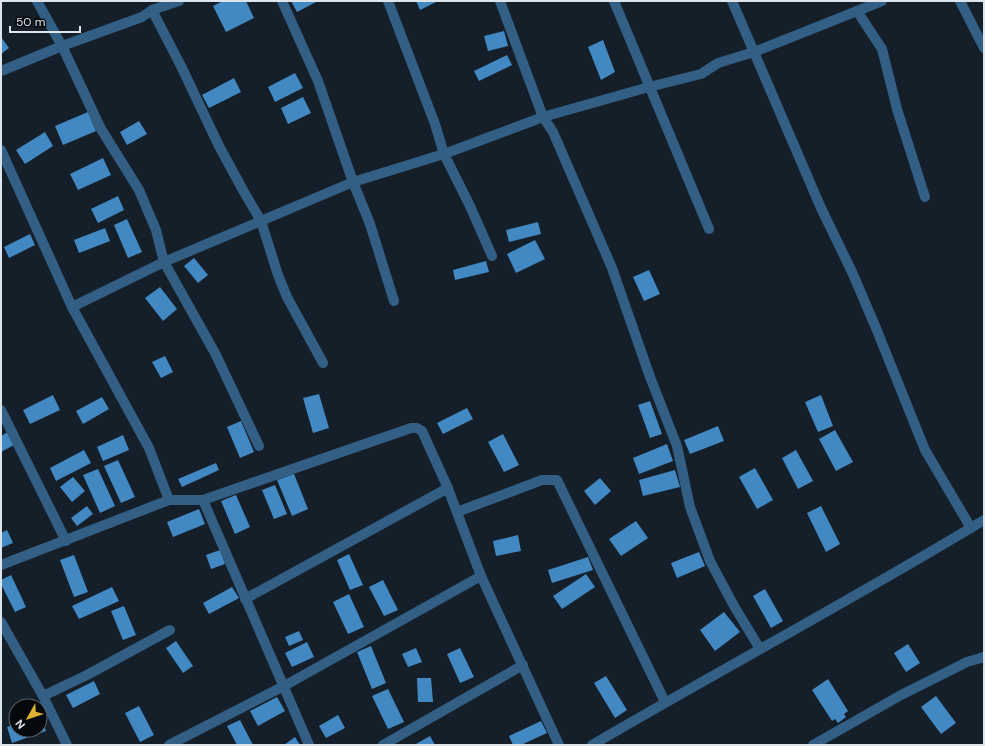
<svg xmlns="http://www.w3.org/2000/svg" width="985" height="746" viewBox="0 0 985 746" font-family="'DM Sans',sans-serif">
  <rect width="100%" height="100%" fill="#141f29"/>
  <g fill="#4289c3">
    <path d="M223,1H246L254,18L226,32L213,6Z"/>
    <path d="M291,1H318L297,12Z"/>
    <path d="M416,1H438L420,10Z"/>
    <path d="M504,31L508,46L488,51L484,36Z"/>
    <path d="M1,37L9,48L1,54Z"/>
    <path d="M603,40L615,72L601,80L588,47Z"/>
    <path d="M507,55L512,65L479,81L474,71Z"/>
    <path d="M295,73L303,88L275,102L268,87Z"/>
    <path d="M234,78L241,92L209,108L202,95Z"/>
    <path d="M303,97L311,113L288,124L281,108Z"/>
    <path d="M88,112L96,131L63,145L55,126Z"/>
    <path d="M139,121L147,134L127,145L120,132Z"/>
    <path d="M45,132L53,146L25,164L16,150Z"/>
    <path d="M103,158L111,175L78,190L70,174Z"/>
    <path d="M118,196L124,210L98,223L91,209Z"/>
    <path d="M127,219L142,252L128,258L114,225Z"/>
    <path d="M538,222L541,234L509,242L506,230Z"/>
    <path d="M105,228L110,241L79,253L74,240Z"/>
    <path d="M30,234L35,245L9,258L4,247Z"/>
    <path d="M535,240L545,259L516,273L507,254Z"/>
    <path d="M194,258L208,275L198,283L184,266Z"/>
    <path d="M486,261L489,272L455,280L453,270Z"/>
    <path d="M649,270L660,294L644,301L633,277Z"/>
    <path d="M160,287L177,309L163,321L145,298Z"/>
    <path d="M165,356L173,372L161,378L152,362Z"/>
    <path d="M319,394L329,428L313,433L303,398Z"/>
    <path d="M53,395L60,410L30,424L23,410Z"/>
    <path d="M821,395L833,426L818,432L805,402Z"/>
    <path d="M102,397L109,409L83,424L76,411Z"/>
    <path d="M650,401L662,434L650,438L638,405Z"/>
    <path d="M467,408L473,419L443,434L437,423Z"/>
    <path d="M241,421L254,452L240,458L227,427Z"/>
    <path d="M718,426L724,441L690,454L684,440Z"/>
    <path d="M835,430L853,462L836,471L819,439Z"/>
    <path d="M8,432L14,445L1,452V436Z"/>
    <path d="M503,434L519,465L504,472L488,442Z"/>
    <path d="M123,435L129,450L103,461L97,447Z"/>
    <path d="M667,444L673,461L639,474L633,458Z"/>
    <path d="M84,450L91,463L56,481L50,468Z"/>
    <path d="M796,450L813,481L798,489L782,458Z"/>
    <path d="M118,460L135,497L121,503L104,466Z"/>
    <path d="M216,463L219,470L182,487L178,479Z"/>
    <path d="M755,468L773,500L757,509L739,477Z"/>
    <path d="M98,469L115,506L100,513L83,475Z"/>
    <path d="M675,470L680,487L643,496L639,480Z"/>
    <path d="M294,474L308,509L292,516L277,480Z"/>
    <path d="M73,477L85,491L72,502L60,487Z"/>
    <path d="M600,478L611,491L595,505L584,491Z"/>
    <path d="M275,485L287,514L274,519L262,490Z"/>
    <path d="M236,495L250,527L235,534L221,501Z"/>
    <path d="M87,506L93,514L77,526L71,518Z"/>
    <path d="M821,506L840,544L826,552L807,513Z"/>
    <path d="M199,509L205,524L173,537L167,522Z"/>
    <path d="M636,521L648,538L621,556L609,539Z"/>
    <path d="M7,530L13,543L1,548V533Z"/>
    <path d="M518,535L521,551L496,556L493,541Z"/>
    <path d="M220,550L225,564L211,569L206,555Z"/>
    <path d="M699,552L705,566L677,578L671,563Z"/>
    <path d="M349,554L363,585L350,590L337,560Z"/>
    <path d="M74,555L88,592L74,597L60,560Z"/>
    <path d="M588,557L593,570L552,583L548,570Z"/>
    <path d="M586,574L595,587L562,609L553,596Z"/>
    <path d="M11,575L26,607L15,612L1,584V580Z"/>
    <path d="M383,580L398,610L384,616L369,587Z"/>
    <path d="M112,587L119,601L79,619L72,606Z"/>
    <path d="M232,587L239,598L209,614L203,603Z"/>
    <path d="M765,589L783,621L771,628L753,596Z"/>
    <path d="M349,594L364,627L348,634L333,602Z"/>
    <path d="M124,606L136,635L123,640L111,611Z"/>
    <path d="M724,612L740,632L715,651L700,630Z"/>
    <path d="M299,631L303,640L289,646L285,637Z"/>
    <path d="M176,641L193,666L183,673L166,648Z"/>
    <path d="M307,642L314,657L292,667L285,653Z"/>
    <path d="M908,644L920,663L906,672L894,653Z"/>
    <path d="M371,646L386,683L372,689L357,652Z"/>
    <path d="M416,648L422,662L408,667L402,654Z"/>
    <path d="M460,648L474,677L460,683L447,654Z"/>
    <path d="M606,676L627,710L615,718L594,683Z"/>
    <path d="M417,678H431L433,702H418Z"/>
    <path d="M828,679L848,711L844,714L846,717L838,723L835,719L832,721L812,690Z"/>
    <path d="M94,681L100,694L73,708L66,695Z"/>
    <path d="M388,689L404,722L388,729L372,696Z"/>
    <path d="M936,696L956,723L941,734L921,707Z"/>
    <path d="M277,697L285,711L258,726L250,711Z"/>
    <path d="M139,706L154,735L140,742L125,713Z"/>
    <path d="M40,714L46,731L12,743L7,727L16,724V730H40Z"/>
    <path d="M338,715L345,728L326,738L319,726Z"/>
    <path d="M240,720L253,745H237L227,726Z"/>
    <path d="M541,721L547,733L521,745H513L509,736Z"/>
    <path d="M430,736L435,745H417L416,744Z"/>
    <path d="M295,737L300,745H284Z"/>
  </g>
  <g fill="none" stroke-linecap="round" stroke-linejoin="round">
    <g stroke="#335f85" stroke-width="10">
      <path d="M37,1L62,46L101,129L139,190L156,230L164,262L215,353L259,446"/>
      <path d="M282,1L318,81L353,182L370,224L394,301"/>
      <path d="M388,1L435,124L444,154L470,206L492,256"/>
      <path d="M500,1L543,117L553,132L612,268L650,377L677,446L690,507L710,561L734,606L760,649"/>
      <path d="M614,1L709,229"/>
      <path d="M732,1L821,208L852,272L876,328L925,450L971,528"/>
      <path d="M960,1L984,48"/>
      <path d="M152,10L181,66L219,146L244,192L261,221L278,275L287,297L323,363"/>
      <path d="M857,11L882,49L897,109L925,197"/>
      <path d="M1,71L62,46L142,17L152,10L179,1"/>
      <path d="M1,150L72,307L149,448L169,500"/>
      <path d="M72,307L164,262L353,182L444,154L543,117L649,87L701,74L718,63L754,52L882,1"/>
      <path d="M1,410L66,541"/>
      <path d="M203,500L309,745"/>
      <path d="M457,512L542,480H557L665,702"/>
      <path d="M1,565L169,500H203L411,428H417L422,431L447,486L481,576L559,745"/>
      <path d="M245,599L448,488"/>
      <path d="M1,622L43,696L67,745"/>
      <path d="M43,696L87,675L170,630"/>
      <path d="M169,745L284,686L481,576"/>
      <path d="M383,745L523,665"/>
      <path d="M592,745C722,669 855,598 984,520"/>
      <path d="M813,745L901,695L967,662L984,657"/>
    </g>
  </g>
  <rect width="985" height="746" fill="none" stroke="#dde4eb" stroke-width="4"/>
  <g transform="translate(28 718) rotate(231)"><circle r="19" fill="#05090d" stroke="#5b6166"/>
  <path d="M0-3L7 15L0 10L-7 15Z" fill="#dcb233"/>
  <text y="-6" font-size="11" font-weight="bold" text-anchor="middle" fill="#dde4eb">N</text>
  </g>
  <path d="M10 26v6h70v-6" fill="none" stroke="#dde4eb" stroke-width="2"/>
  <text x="16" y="26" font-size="12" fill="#dde4eb" stroke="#05090d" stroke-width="3" paint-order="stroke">50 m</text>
</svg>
